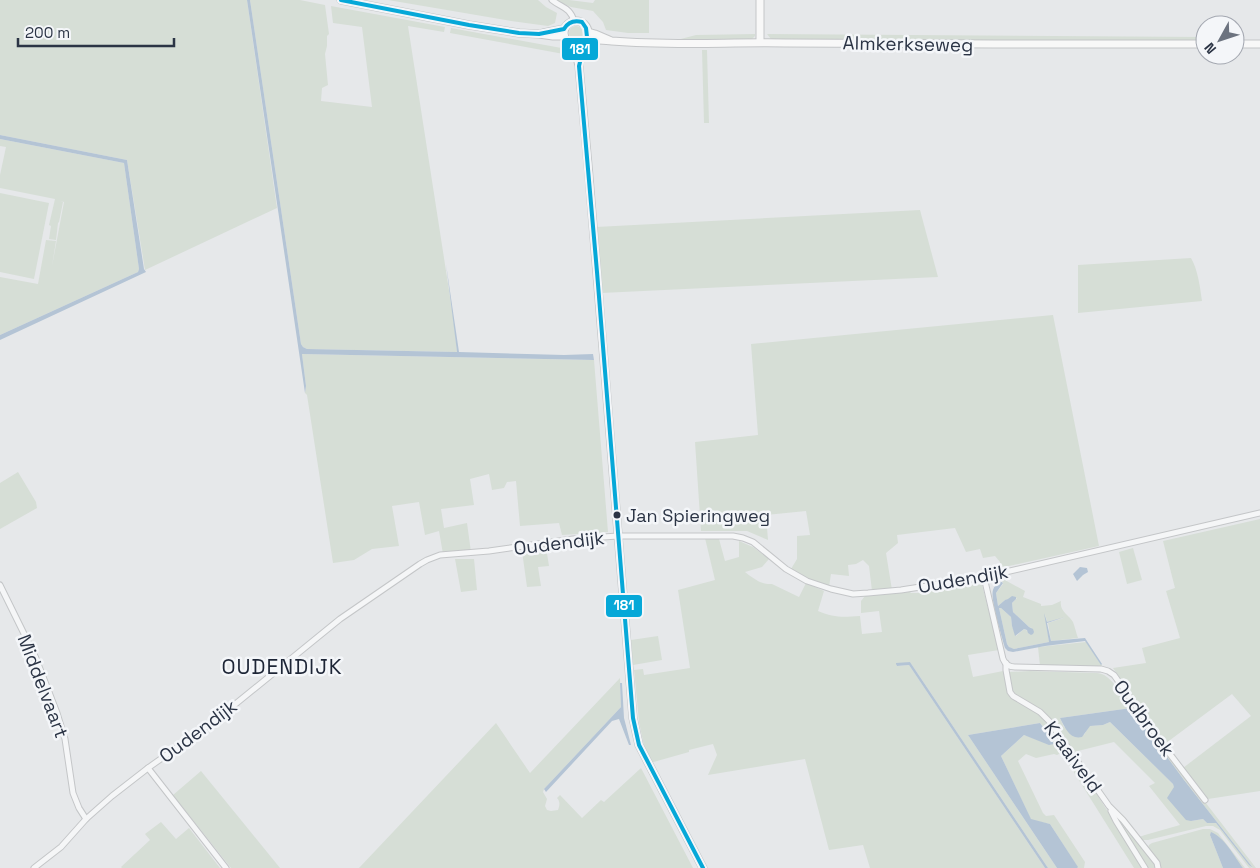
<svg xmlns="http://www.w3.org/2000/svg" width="1260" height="868" viewBox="0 0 1260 868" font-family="'Space Grotesk',sans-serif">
  <rect width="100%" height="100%" fill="#e6e8ea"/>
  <g fill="#d6ded6">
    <path d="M0,0H247L277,208L145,270L127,160L0,135Z"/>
    <path d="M250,0H300L325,5L329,34L327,36V46L325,54L328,85L322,88L321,101L372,107L362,27L333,23L331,6L445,27L444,32L408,26L453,316L457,352L307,349L303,347L301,344Z"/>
    <path d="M388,0H538L546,7L557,13L555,23L548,26L511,21Z"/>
    <path d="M555,0H569L593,3L595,0H649V33H628L606,30L603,22L593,11L571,7Z"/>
    <circle cx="576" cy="33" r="7"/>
    <path d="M451,28L567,49L569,51V55L450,33Z"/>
    <path d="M755,34V36L752,39L677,40L696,35Z"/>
    <path d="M767,34L1205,37V41L771,39Z"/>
    <path d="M702,50H707L709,123H704Z"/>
    <path d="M0,139L124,163L139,269L138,272L0,335V277L38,284L46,240L56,241L52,266L64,202L60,201L63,202L59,222L58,223L56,240L49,239L51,226L49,225L55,199L0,188V175L6,147L0,146Z"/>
    <path d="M0,193L49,203L34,279L0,272Z"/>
    <path d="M920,210L938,277L601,293L596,227Z"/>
    <path d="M1191,258C1198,270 1200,287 1202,301L1078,313V265Z"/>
    <path d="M1053,315L1099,546L1000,568V562L995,556L983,558L980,549L966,552L955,528L897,535L898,543L886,553L892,590L872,591L869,566L863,560L856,564L848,565L849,576L831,574L829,587L809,580L791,569L797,559V536L810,535L806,511L766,515L768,540L747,531H701L695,442L758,435L751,344Z"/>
    <path d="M302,354L594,360L608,532L562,535L559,523L520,526L516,481L507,482L504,488L492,490L489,474L470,479L474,505L441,509L444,528L467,523L471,552L443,554L439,531L425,535L419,502L392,506L399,546L372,549L354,560L333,563L307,395L305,393L306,386Z"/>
    <path d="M18,472L36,502L37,508L0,529V483Z"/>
    <path d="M1260,519V791L1208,799L1183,768L1251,716L1232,694L1166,743L1162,739V737L1113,668L1146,663L1142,648L1180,638L1166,591L1175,588L1163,541Z"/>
    <path d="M705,538L719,539L725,561L739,557V541L753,547L769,559L762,567L745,572C753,578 761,585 772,584L799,597L806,583L824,591L818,611C834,618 843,617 860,616L862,634L882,632L879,611L861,613V601L865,596L909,591L911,593H917L977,584L982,585L999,650L968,655L973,677L1003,671L1009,691L1047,721L1068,750L1062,754L1061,753L1057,755L1054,754L1036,758L1026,754L1018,761L1043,813L1046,816L1054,815L1085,862L1084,868H1077V866L1050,824L1031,820L1001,756L1024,735L1054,744L1047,731L1040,723L968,735L1057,868H1048L910,662L896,665L898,666L909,665L1045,868H870L863,845L829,850L805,759L708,775L717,755L713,744L689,750V752L650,763L644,746L639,722L634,670L643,669L644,675L690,668L678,590L715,580Z"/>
    <path d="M546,547L549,566L538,567L541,586L527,587L522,551Z"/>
    <path d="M1133,548L1142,580L1127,584L1119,552Z"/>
    <path d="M455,559H474L477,590L461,592Z"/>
    <path d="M1003,579L1025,591L1023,597L1041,604V606L1052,605L1061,601C1059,611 1069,615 1073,622C1075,627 1076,633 1078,638L1051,641L1048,623L1066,617L1047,622L1045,614L1049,642L1014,649L1010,648L1007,644L999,608H1001L1011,617L1012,626L1016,636L1024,629L1028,631L1032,628L1029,627L1013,612L1012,603L1017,598L1005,600L998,606L996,593L1003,584L1002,581Z"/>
    <path d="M658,636L662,660L633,665L631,640Z"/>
    <path d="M1086,642L1103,667L1040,666L1038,647Z"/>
    <path d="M1030,671L1097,673C1105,674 1109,678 1114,684L1155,740L1175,763L1256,868H1253L1184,780L1131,708L1060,718L1064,727L1084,735L1089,726L1103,725L1110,722L1173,784L1191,821L1203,819L1207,823H1216L1252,868H1249L1220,830L1213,826H1206L1148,840H1141L1139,837L1145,835L1180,825L1149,786L1155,783L1114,742L1074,752L1060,730L1046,716L1014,693L1012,691L1008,672Z"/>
    <path d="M620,678L621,707L544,789L543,792L547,799L545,806L547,810L551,811L558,810C560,805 560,801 557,798L560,795L582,818L601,800L604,802L641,768L693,868H359L496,723L530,773Z"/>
    <path d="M1071,754L1144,868H1134L1065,758Z"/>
    <path d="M201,771L280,868H231L173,795Z"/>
    <path d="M1118,818L1156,864V868H1148L1117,819Z"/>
    <path d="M161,822L176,839L189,828L220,868H122L121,867L150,840L145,834Z"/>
    <path d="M1203,829H1210L1218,833L1245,868H1243L1210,835L1223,868H1160V865L1148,848L1149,845L1152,843Z"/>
  </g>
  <g fill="#b4c4d5">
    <path d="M247,0H250L301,344L303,347L307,349L457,352L446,264L459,352L564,355L593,354L594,360L302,354L306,386L305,393Z"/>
    <path d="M0,135L127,160L144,269L146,272L0,340V335L138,272L139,269L124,163L0,139Z"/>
    <path d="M1080,567L1087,568L1088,572L1083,575L1077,581L1073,574Z"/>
    <path d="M1000,581L1003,583L996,593L998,606L1005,600L1008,599L1012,596L1016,597V599L1012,603L1013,612L1029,627L1033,629L1034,632L1033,634L1031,635L1028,633L1027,630L1024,629L1015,636L1012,626L1011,617L1001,608H999L1007,644L1009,647L1014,649L1049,642L1044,613L1047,622L1065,617L1047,623L1051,641L1085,638L1102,664L1101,665L1085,641L1045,646L1013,652L1008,651L1005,648C1002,637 990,599 993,590C994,586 997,584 1000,581Z"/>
    <path d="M910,662L1048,868H1045L909,665L897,666L896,664V663Z"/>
    <path d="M620,683H622L624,718L631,745H629L619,719L612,721L546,792L544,789L621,707Z"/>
    <path d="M1131,708L1184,780L1253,868L1249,865L1216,823H1207L1203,819L1191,821L1186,820L1167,798L1174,787L1173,784L1110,722L1103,725L1090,726L1082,737C1070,740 1065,728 1060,718Z"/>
    <path d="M1040,723L1047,732L1054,744L1049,745L1024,735L1001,756L1031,819L1050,824L1078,867L1077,868H1057L968,735Z"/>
    <path d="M1211,832C1225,838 1234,856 1243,868H1223L1210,835Z"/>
  </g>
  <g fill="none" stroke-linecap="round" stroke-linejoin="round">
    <g stroke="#c4c6c8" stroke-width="7">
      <g id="street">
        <path d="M552,0C562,8 570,7 574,21"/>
        <path d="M984,577L1003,659C1005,664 1009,667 1015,667L1101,669L1108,671L1114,675L1166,749L1205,800"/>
        <path d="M0,585L35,656L57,713L65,739L73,793L79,808L86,819"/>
        <path d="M1006,663V670L1010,692L1013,696L1040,712L1049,721L1109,806L1123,820L1157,863L1158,868"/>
        <path d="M148,768L226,868"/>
        <path d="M1111,811L1116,821L1145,868"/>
        <path d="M34,868L61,847L86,819L112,796L148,768L217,719L340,619L420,564L427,560L440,555L489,551L573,539L618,536H733L743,538L753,542L786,569L807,581L831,589L853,594L868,593L901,590L984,577L1260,513"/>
      </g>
    </g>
    <g stroke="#c4c6c8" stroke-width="9">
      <g id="secondary">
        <path d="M341,0L469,25L519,33L539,34L553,36H564"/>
        <path d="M760,0V42"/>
        <circle cx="576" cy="33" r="12"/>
        <path d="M588,32L595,34L609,40"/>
        <path d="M543,33L564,29"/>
        <path d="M586,39C595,40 603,40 612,41C670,46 728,42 786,43C926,44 1065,44 1205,44"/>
        <path d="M574,44L579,66L589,176L633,718L639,745L703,868"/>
        <path d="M1235,44H1260"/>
        <path d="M579,63L581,58L580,44"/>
      </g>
    </g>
    <use href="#street" stroke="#f5f6f7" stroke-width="5"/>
    <use href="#secondary" stroke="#f8f8f8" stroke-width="7"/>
    <g stroke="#f4f6f9" stroke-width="8">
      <path id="bus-1" d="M341,0L469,25L519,33L539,34L564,29C568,22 574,20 582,22L586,28L587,37L580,44L581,58L579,66L597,272L633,718L639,745L703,868"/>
    </g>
    <use href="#bus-1" stroke="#06a8d8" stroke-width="4"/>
  </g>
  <circle fill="#2b3445" stroke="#f4f6f9" stroke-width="2" cx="617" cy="515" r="4.5"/>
  <g text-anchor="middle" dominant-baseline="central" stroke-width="5" stroke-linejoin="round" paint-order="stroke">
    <g font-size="18" fill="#2b3445" stroke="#f4f6f9" text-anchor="start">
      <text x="626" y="515">Jan Spieringweg</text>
    </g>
    <g font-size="19" fill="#2b3445" stroke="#f4f6f9">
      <text transform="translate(908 44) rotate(1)">Almkerkseweg</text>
      <text transform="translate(559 543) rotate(-7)">Oudendijk</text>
      <text transform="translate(963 579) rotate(-10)">Oudendijk</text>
      <text transform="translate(43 686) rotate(69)">Middelvaart</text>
      <text transform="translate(1144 718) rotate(54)">Oudbroek</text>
      <text transform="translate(198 731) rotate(-37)">Oudendijk</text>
      <text transform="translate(1073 757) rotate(54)">Kraaiveld</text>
    </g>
    <g font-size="21" letter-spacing="1" fill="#1d2536" stroke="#f4f6f9">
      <text x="282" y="666">OUDENDIJK</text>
    </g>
  </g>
  <g stroke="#f4f6f9" stroke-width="2">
    <rect x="561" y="37" width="38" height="24" rx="5" fill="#06a8d8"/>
    <rect x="605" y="594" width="38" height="24" rx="5" fill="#06a8d8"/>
  </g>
  <g font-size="14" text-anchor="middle" font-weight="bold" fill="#fff">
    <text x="580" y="54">181</text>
    <text x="624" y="610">181</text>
  </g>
  <g transform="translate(1220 40) rotate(230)"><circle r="24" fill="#f4f6f9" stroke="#a4a8b1"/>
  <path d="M0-4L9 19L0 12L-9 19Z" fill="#6c737f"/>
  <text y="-8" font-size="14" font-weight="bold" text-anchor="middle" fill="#2b3445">N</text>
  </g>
  <path d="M18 38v8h156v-8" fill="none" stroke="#2b3445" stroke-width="2.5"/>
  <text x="25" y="38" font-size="15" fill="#2b3445" stroke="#f4f6f9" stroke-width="4" paint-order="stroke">200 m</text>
</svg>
